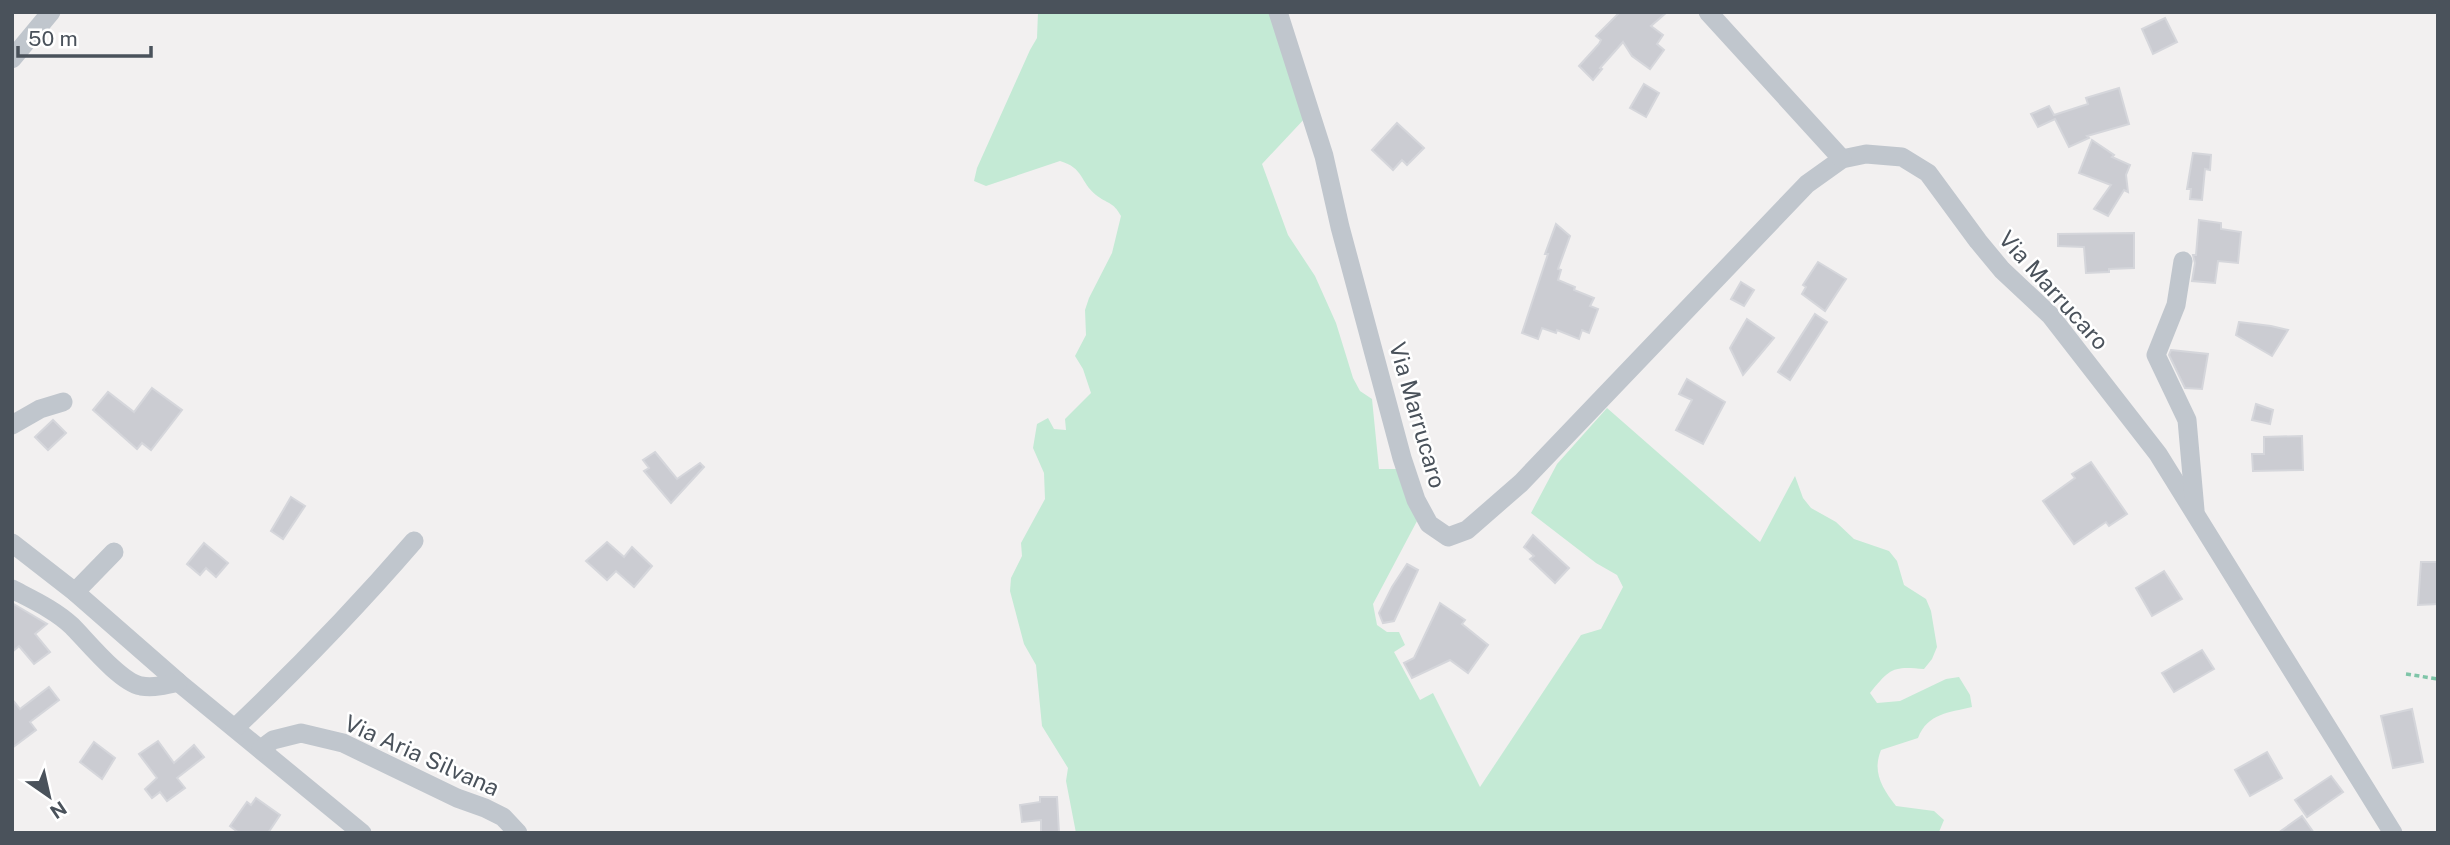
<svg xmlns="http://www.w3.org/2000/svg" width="2450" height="845" viewBox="0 0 2450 845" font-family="'Public Sans',sans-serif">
  <rect width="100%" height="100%" fill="#f2f0f0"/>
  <path fill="#c4ead5" d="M1038,12H1271L1307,116L1262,164L1288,235L1315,276L1336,323L1353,378L1360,391L1372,399L1379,469H1401L1417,521L1373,604L1377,625L1387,632H1399L1405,645L1394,652L1420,700L1433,693L1480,787L1581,635L1601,629L1623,587L1617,575L1596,563L1531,513L1557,464L1607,408L1760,542L1795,476L1803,498L1811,508L1836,522L1854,539L1889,551L1897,561L1904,585L1926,599L1931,611L1937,647L1932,659L1924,669C1893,666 1890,668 1870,693L1877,703L1900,701L1946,679L1959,677L1970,695L1972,707C1948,713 1928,713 1918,738L1881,750C1872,772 1882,788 1896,806L1934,811L1944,820L1939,832L1076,833L1066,781L1068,768L1042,726L1036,665L1024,644L1010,591L1011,578L1022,556L1021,543L1045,499L1044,473L1033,448L1037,424L1048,418L1054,429L1066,430L1065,419L1091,393L1083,369L1075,356L1086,335L1085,310L1089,298L1112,253L1121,216C1113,201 1107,204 1096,195C1080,182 1084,168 1060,161L986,186L974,181L977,168L1030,50L1037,38Z"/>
  <g fill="#cbccd2" stroke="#d5d6db" stroke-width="2">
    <path d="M1620,12H1667L1651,26L1663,35L1657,44L1664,50L1650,69L1632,56L1623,42L1600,68L1602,69L1593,80L1579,66L1599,44L1601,40L1596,36Z"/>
    <path d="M2165,18L2177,42L2153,54L2142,29Z"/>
    <path d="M1644,84L1659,93L1646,117L1630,108Z"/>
    <path d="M2119,88L2129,124L2087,136L2089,138L2069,147L2055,119L2038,127L2031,114L2049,106L2054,115L2088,104L2086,98Z"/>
    <path d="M1397,123L1424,148L1407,165L1402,160L1393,170L1372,150Z"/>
    <path d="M2092,140L2114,155L2112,157L2130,165L2126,175L2128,192L2124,190L2108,216L2094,209L2111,185L2079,173Z"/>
    <path d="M2193,153L2211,155L2210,170L2205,169L2202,200L2190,199L2191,189H2187Z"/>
    <path d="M2199,220L2221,223V229L2241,232L2238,263L2218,261L2215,283L2192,281L2195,263L2193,255H2196Z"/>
    <path d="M1556,224L1570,236L1558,269L1561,270L1558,280L1575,287L1574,290L1594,298L1590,306L1598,309L1589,333L1582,330L1579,339L1557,330L1556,333L1542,328L1538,339L1522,333L1548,254H1545Z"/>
    <path d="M2134,233V268L2109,269V272L2086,273L2084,247L2058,246V234Z"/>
    <path d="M1818,262L1846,279L1825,311L1802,294L1806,287L1803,285Z"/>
    <path d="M1741,282L1754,290L1744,306L1731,299Z"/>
    <path d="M1815,314L1827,322L1790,380L1778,372Z"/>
    <path d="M1747,319L1774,338L1743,375L1730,348Z"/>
    <path d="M2239,322L2271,326L2288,330L2272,356L2236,335Z"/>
    <path d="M2171,350L2208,354L2202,389L2185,388L2169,355Z"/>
    <path d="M1687,379L1725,402L1703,444L1676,430L1692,400L1679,394Z"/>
    <path d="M152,388L182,410L151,450L142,443L137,449L93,410L108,392L134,412Z"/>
    <path d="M2256,404L2273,410L2270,424L2252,420Z"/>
    <path d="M53,420L66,433L48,450L35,437Z"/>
    <path d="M2302,436L2303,470L2253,471L2252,454H2264V437Z"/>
    <path d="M655,452L677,479L700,463L704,467L671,503L644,471L649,468L643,460Z"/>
    <path d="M2091,462L2127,514L2109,526L2106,522L2074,544L2043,501L2075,478L2072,474Z"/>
    <path d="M291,497L305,506L283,539L271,531Z"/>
    <path d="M1533,535L1569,568L1555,583L1530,559L1534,556L1524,547Z"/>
    <path d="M607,542L624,557L632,547L652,566L634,587L616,571L607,580L586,561Z"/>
    <path d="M204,543L228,563L216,577L206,568L200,575L187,564Z"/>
    <path d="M2421,562H2438V604L2418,605Z"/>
    <path d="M1407,564L1418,570L1394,621L1383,623L1379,613L1392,587Z"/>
    <path d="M2164,571L2182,599L2152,616L2136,588Z"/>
    <path d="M12,603L47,624L35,634L50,652L34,664L19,646L12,652Z"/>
    <path d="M1440,603L1465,620L1462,624L1488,645L1468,673L1450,660L1412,678L1404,663L1414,658Z"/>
    <path d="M2202,650L2214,669L2174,692L2162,673Z"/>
    <path d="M49,687L59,700L30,722L36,730L12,748V699L20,709Z"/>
    <path d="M2412,709L2423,762L2393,768L2381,716Z"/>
    <path d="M158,741L174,763L194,745L204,757L177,778L185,788L167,801L160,792L152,798L145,789L157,778L139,754Z"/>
    <path d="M94,742L115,758L102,779L80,762Z"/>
    <path d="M2267,752L2282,778L2250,796L2235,770Z"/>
    <path d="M2331,776L2343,792L2307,817L2295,800Z"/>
    <path d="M1040,797H1057L1059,833H1041V820L1022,822L1020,805L1040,802Z"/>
    <path d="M256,798L280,815L268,833H239L230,826L247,802L251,805Z"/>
    <path d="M2302,816L2314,833H2278Z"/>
  </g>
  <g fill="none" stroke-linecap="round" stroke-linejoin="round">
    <path stroke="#7fc5a8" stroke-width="3.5" stroke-dasharray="5 3.5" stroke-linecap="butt" d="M2406,674L2438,679"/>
    <g stroke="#c0c6cd" stroke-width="19">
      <path d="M1278,12L1324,156L1340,227L1402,458L1416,500L1429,524L1448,537L1467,530L1521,483L1807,184L1842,159L1866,154L1902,157L1928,173L1978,241L2002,270L2050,315L2158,454L2393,833"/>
      <path d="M1708,12L1842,159"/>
      <path d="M12,59L51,12"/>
      <path d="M2183,261L2176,305L2156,355L2187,420L2195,510"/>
      <path d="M12,425L40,409L63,402"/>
      <path d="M12,543L75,592L178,682L362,833"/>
      <path d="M12,589C33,600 55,610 72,626C87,641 120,682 141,686C154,688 166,685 178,682"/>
      <path d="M75,592L114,552"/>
      <path d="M235,728C298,668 357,607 414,541"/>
      <path d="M261,749L273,740L301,733L343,743L457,798L485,808L503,817L518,833"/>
    </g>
  </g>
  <g text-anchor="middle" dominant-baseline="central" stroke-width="5" stroke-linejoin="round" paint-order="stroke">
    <g font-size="23" fill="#4a525b" stroke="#fff">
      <text transform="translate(2054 290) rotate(48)">Via Marrucaro</text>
      <text transform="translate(1418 415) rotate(74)">Via Marrucaro</text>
      <text transform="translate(422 755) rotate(24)">Via Aria Silvana</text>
    </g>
  </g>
  <rect width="2450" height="845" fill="none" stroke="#4a525b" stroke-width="28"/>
  <g transform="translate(49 796) rotate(146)" stroke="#ffffff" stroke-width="5" paint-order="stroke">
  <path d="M0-5L12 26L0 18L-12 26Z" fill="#4a525b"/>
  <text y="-10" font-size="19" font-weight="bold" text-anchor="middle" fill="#4a525b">N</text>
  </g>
  <path d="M18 46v10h133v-10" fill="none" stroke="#4a525b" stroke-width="3.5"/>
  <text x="28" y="46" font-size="21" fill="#4a525b" stroke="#ffffff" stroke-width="5" paint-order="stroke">50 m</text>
</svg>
